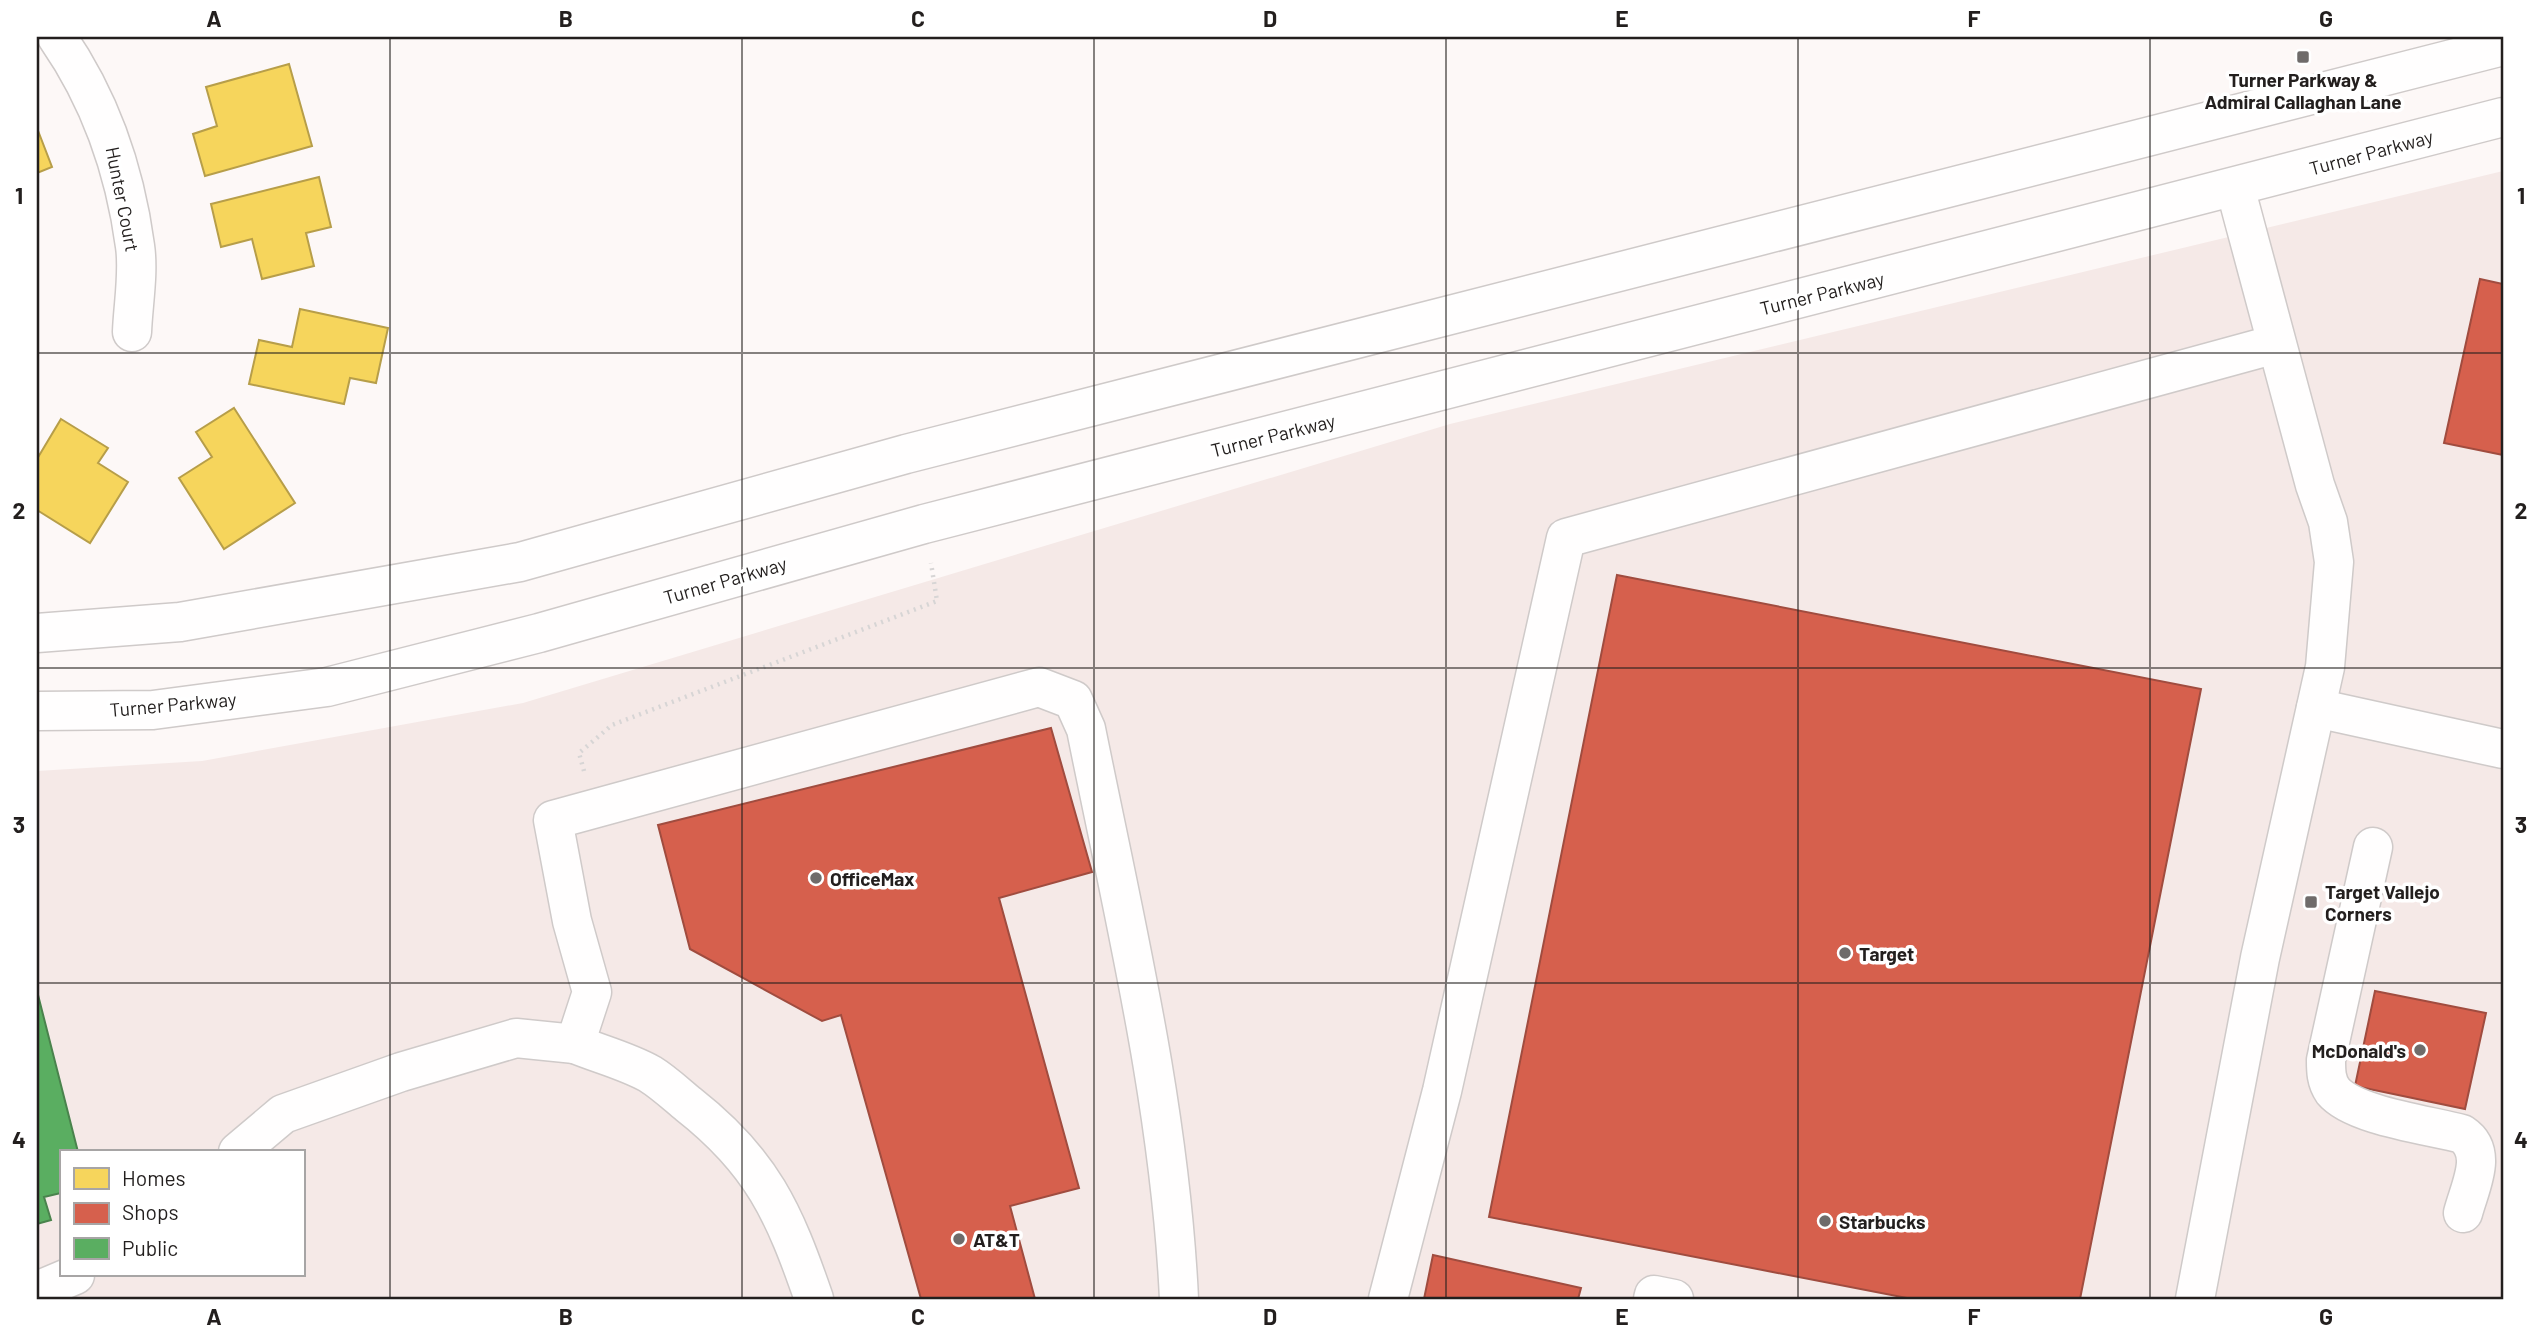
<svg xmlns="http://www.w3.org/2000/svg" width="2540" height="1336" viewBox="0 0 2540 1336" font-family="Barlow,sans-serif">
  <rect width="100%" height="100%" fill="#fdf8f7"/>
  <path fill="#f5e9e7" fill-rule="evenodd" d="M2503,171V1299H37V771L202,761L523,703L1450,424ZM61,1152H303V1275H61Z"/>
  <g fill="#f6d55c" stroke="#b79e49" stroke-width="2">
    <path d="M289,64L312,146L205,176L193,134L217,126L206,87Z"/>
    <path d="M37,128L52,167L37,173Z"/>
    <path d="M319,177L331,227L306,233L314,266L262,279L252,239L221,247L211,204Z"/>
    <path d="M300,309L388,328L376,383L350,378L344,404L249,384L259,340L292,347Z"/>
    <path d="M234,408L295,503L224,549L179,478L212,457L196,432Z"/>
    <path d="M61,419L108,448L98,463L128,482L90,543L37,510V459Z"/>
  </g>
  <g fill="#d6604d" stroke="#a04c3f" stroke-width="2">
    <path d="M2480,279L2503,284V455L2444,443Z"/>
    <path d="M1617,575L2201,689L2080,1299H1912L1489,1217Z"/>
    <path d="M1051,728L1092,872L999,898L1079,1188L1010,1206L1035,1299H921L841,1015L822,1021L690,949L658,825Z"/>
    <path d="M2375,991L2486,1013L2465,1109L2355,1086Z"/>
    <path d="M1433,1255L1581,1288L1578,1299H1424Z"/>
  </g>
  <path fill="#5aae61" stroke="#4a834d" stroke-width="2" d="M37,991L78,1152H61V1193L44,1197L51,1220L37,1224Z"/>
  <g fill="none" stroke-linecap="round" stroke-linejoin="round">
    <g stroke="#cfcac9" stroke-width="41">
      <g id="minor">
        <path d="M57,37C100,99 125,171 135,246C139,273 133,305 132,332"/>
        <path d="M37,633L180,622L520,562L906,454L2503,46"/>
        <path d="M2316,708L2503,749"/>
        <path d="M37,711L153,710L327,687L539,633L924,524L2503,117"/>
        <path d="M2373,847L2326,1060C2326,1071 2326,1081 2333,1091C2354,1116 2429,1125 2462,1134C2489,1152 2470,1186 2463,1213"/>
        <path d="M238,1152L283,1114L401,1072L516,1038L575,1044"/>
        <path d="M37,1291L75,1275"/>
        <path d="M814,1299C784,1212 762,1162 688,1104C676,1094 663,1082 650,1074C627,1061 599,1054 575,1044L592,992L572,921L553,820L1039,687L1073,700L1086,729C1124,918 1170,1106 1179,1299"/>
        <path d="M1388,1299L1442,1091L1566,538L2276,344"/>
        <path d="M1653,1299L1654,1295L1674,1299"/>
        <path d="M2195,1299L2260,958L2325,667L2334,562L2328,522L2315,485L2235,187"/>
      </g>
    </g>
    <path stroke="#d7d5d5" stroke-width="4.5" stroke-dasharray="2 5" stroke-linecap="butt" d="M584,771L579,753L612,725L937,601L931,563"/>
    <use href="#minor" stroke="#fffefe" stroke-width="38"/>
  </g>
  <path fill="none" stroke="#231f1e" stroke-width="2" stroke-opacity="0.55" d="M390,37V1299M742,37V1299M1094,37V1299M1446,37V1299M1798,37V1299M2150,37V1299M37,353H2503M37,668H2503M37,983H2503"/>
  <g fill="#6f6b6a" stroke="#fff" stroke-width="2.5">
    <rect x="2296" y="50" width="14" height="14" rx="3.5"/>
    <circle cx="816" cy="878" r="7"/>
    <rect x="2304" y="895" width="14" height="14" rx="3.5"/>
    <circle cx="1845" cy="953" r="7"/>
    <circle cx="2420" cy="1050" r="7"/>
    <circle cx="1825" cy="1221" r="7"/>
    <circle cx="959" cy="1239" r="7"/>
  </g>
  <g text-anchor="middle" dominant-baseline="central" stroke-width="7" stroke-linejoin="round" paint-order="stroke">
    <g font-size="19" font-weight="bold" fill="#231f1e" stroke="#fff" text-anchor="start">
      <text x="2303" y="79" text-anchor="middle">Turner Parkway &amp;<tspan x="2303" dy="22">Admiral Callaghan Lane</tspan></text>
      <text x="830" y="878">OfficeMax</text>
      <text x="2325" y="891">Target Vallejo<tspan x="2325" dy="22">Corners</tspan></text>
      <text x="1859" y="953">Target</text>
      <text x="2406" y="1050" text-anchor="end">McDonald's</text>
      <text x="1839" y="1221">Starbucks</text>
      <text x="973" y="1239">AT&amp;T</text>
    </g>
    <g font-size="19" fill="#231f1e" stroke="#fff">
      <text transform="translate(2371 152) rotate(-15)">Turner Parkway</text>
      <text transform="translate(123 199) rotate(79)">Hunter Court</text>
      <text transform="translate(1822 293) rotate(-14)">Turner Parkway</text>
      <text transform="translate(1273 435) rotate(-14)">Turner Parkway</text>
      <text transform="translate(725 580) rotate(-16)">Turner Parkway</text>
      <text transform="translate(173 704) rotate(-5)">Turner Parkway</text>
    </g>
  </g>
  <rect width="2540" height="1336" fill="none" stroke="#ffffff" stroke-width="77"/>
  <rect x="60" y="1150" width="245" height="126" fill="#ffffff" stroke="#a7a5a5" stroke-width="2"/>
  <rect x="74" y="1168" width="35" height="21" fill="#f6d55c" stroke="#a7a5a5" stroke-width="2"/>
  <text x="122" y="1186" font-size="21" fill="#231f1e">Homes</text>
  <rect x="74" y="1203" width="35" height="21" fill="#d6604d" stroke="#a7a5a5" stroke-width="2"/>
  <text x="122" y="1220" font-size="21" fill="#231f1e">Shops</text>
  <rect x="74" y="1238" width="35" height="21" fill="#5aae61" stroke="#a7a5a5" stroke-width="2"/>
  <text x="122" y="1256" font-size="21" fill="#231f1e">Public</text>
  <rect x="38" y="38" width="2464" height="1260" fill="none" stroke="#231f1e" stroke-width="2.5"/>
  <g font-size="23" text-anchor="middle" font-weight="bold" fill="#231f1e">
    <text x="214" y="27">A</text>
    <text x="566" y="27">B</text>
    <text x="918" y="27">C</text>
    <text x="1270" y="27">D</text>
    <text x="1622" y="27">E</text>
    <text x="1974" y="27">F</text>
    <text x="2326" y="27">G</text>
    <text x="19" y="204">1</text>
    <text x="2521" y="204">1</text>
    <text x="19" y="519">2</text>
    <text x="2521" y="519">2</text>
    <text x="19" y="833">3</text>
    <text x="2521" y="833">3</text>
    <text x="19" y="1148">4</text>
    <text x="2521" y="1148">4</text>
    <text x="214" y="1325">A</text>
    <text x="566" y="1325">B</text>
    <text x="918" y="1325">C</text>
    <text x="1270" y="1325">D</text>
    <text x="1622" y="1325">E</text>
    <text x="1974" y="1325">F</text>
    <text x="2326" y="1325">G</text>
  </g>
</svg>
